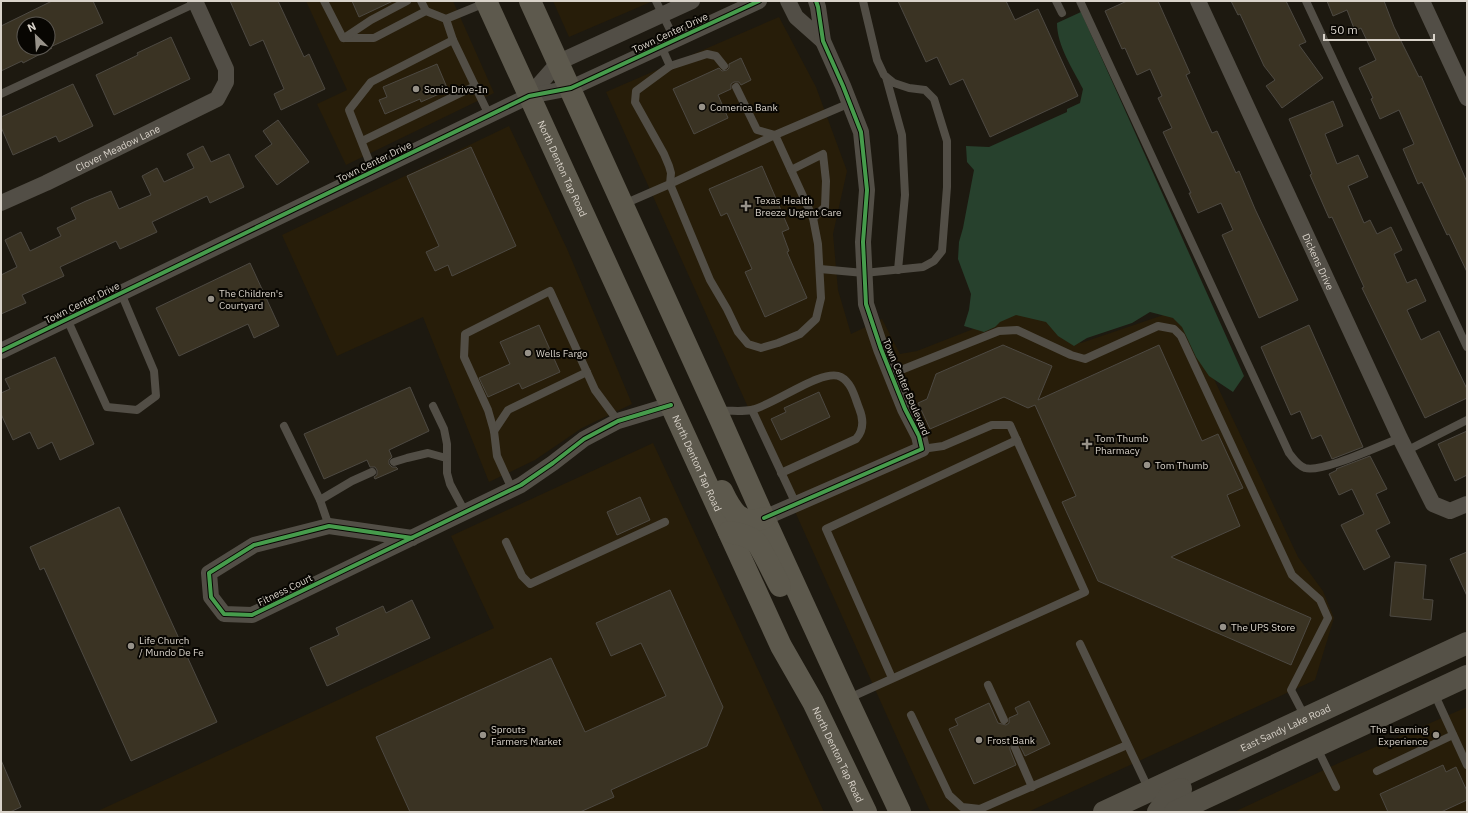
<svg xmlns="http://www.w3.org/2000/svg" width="1468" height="813" viewBox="0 0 1468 813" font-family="'IBM Plex Sans',sans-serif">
  <rect width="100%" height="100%" fill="#1d1910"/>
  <g fill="#271d09">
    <path d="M306,1H453L494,93L346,165L317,104L347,90Z"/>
    <path d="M553,1H653L569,37Z"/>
    <path d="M779,17L816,87L847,171L833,234L838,290L851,334L882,319L900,354L917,351L986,324L1010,311L1049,321L1081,343L1181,309L1298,557L1323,591L1334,618L1315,680L1028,812H932L929,809L606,92Z"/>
    <path d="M509,126L568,251L632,404L582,428L535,460L489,482L423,317L337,356L282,235Z"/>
    <path d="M653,443L824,812H100V810L494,628L451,536Z"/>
    <path d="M1467,707V812H1234L1341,762Z"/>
  </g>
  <path fill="#27412d" d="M1081,12L1244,376L1233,392L1209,376L1196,357L1182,327L1173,318L1150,312L1132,323L1087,338L1074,346L1058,336L1046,322L1016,315L1000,322L995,327L984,332L964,326L969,310L971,294L958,259L959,242L963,228L974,170L967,162L966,146L989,147L1067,112V109L1080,103L1083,89C1073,69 1057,46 1057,23Z"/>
  <g fill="#3a3323" stroke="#4d4942">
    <path d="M52,1H93L103,23L48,48V24H24V48H52L23,63L22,61L1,71V26Z"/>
    <path d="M230,1H278L304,57L309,54L325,89L281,110L274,94L284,89L263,40L250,46Z"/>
    <path d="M352,1H393L359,17Z"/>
    <path d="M898,1H1006L1015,20L1038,9L1078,96L990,137L963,79L950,85L937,57L926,62Z"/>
    <path d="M1127,1H1158L1190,73L1186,75L1212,133L1217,131L1236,173L1239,171L1255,209L1298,300L1259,318L1222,235L1233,230L1221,203L1198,213L1189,193H1191L1163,132L1172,128L1158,98L1162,96L1150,69L1137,75L1125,48L1122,49L1105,11Z"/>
    <path d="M1231,1H1286L1306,42L1299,45L1323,78L1282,108L1266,86L1275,80L1264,66L1240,14L1238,15Z"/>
    <path d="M1327,1H1384L1394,27L1419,77L1421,76L1467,182V272L1449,234L1447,235L1422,182L1418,184L1403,149L1414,144L1399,110L1380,119L1371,99L1373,98L1359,68L1376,60L1361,28L1355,31L1347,10L1333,16Z"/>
    <path d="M171,37L190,79L114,115L96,75L138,55L137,53Z"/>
    <path d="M741,58L751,80L741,85L739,82H734L731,84V89L718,95L728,118L694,134L673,89L719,68L722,71L727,70L729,68V64Z"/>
    <path d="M437,64L448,90L421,102L420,99L385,114L379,100L387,97L383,87Z"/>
    <path d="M73,84L93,126L59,142L56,136L13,155L1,127V117Z"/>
    <path d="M1333,101L1343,126L1325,134L1337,164L1358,155L1368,177L1348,186L1364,223L1370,220L1377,234L1391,227L1402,250L1394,254L1407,283L1416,279L1426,301L1407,310L1421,340L1439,331L1467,389V398L1425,418L1362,288L1364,287L1332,217L1329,218L1310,175L1312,174L1289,119Z"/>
    <path d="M278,120L309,162L277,185L255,156L272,144L263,131Z"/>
    <path d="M203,146L211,162L229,154L244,187L210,203L207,196L152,222L157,232L120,249L116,241L60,267L64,276L22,295L26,303L1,314V275L17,267L5,240L21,232L30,251L61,236L57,228L76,219L71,208L86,201L111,191L119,209L151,195L142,176L157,168L164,182L194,168L187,154Z"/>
    <path d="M471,147L516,246L452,276L448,265L435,271L426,252L439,246L407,176Z"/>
    <path d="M762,166L789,229L782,232L789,251L787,252L807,298L765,317L745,272L752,269L727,213L721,216L709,189Z"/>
    <path d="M250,263L279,326L254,338L248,324L179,356L156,308Z"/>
    <path d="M539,325L560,372L522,389L519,383L488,397L479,378L510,364L500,342Z"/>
    <path d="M1309,325L1363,447L1332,459L1321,435L1312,439L1300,411L1291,415L1261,347Z"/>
    <path d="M1003,345L1052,366L1038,400L1159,345L1202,441L1218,434L1243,488L1227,495L1240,526L1171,557L1311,618L1291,665L1098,581L1062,502L1076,496L1035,405L1028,408L1004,397L930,429L918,403L927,399L936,374Z"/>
    <path d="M55,357L94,444L60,460L52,442L38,449L30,432L13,440L1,414V393L10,389L5,379Z"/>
    <path d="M410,387L429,431L389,450L392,457L389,460V464L392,467H396L398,469L375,479L374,477L377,475V470L375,467H370L367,460L324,479L304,434Z"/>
    <path d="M819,392L830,417L781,440L771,419L786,412L784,408Z"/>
    <path d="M1467,431V475L1455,481L1438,444Z"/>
    <path d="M1370,456L1387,489L1376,494L1390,523L1376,530L1390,557L1364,570L1341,525L1364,514L1352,489L1339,495L1329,474L1337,470L1336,469Z"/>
    <path d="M640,497L650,520L617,535L607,512Z"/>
    <path d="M119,507L217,722L131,761L44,568L40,570L30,547Z"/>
    <path d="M1467,552V596L1450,559Z"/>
    <path d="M1395,562L1426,565L1423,599L1433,600L1431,620L1390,616Z"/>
    <path d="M670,590L723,707L707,746L611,790L614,797L580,812H410L376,737L551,658L585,732L666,696L641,643L611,656L596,623Z"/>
    <path d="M412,600L430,638L327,686L310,648L339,635L336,628L383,606L386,613Z"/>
    <path d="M1029,701L1050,744L1025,756L1019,744L1012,743L1010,747V750L1016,765L974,784L949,729L958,725L955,719L989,703L998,723L1006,725L1009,723V718L1018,714L1015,708Z"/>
    <path d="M1,760L21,807L10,812H1Z"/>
    <path d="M1443,765L1446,772L1456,767L1467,791V800L1441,812H1388L1380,794Z"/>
  </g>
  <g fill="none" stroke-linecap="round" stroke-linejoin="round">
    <g stroke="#524e46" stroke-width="8">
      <path d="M324,1L343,38H374L426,11L446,19L485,3"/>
      <path d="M421,1L426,11"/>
      <path d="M656,1L675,40"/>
      <path d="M1056,1L1062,13"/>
      <path d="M1080,1L1289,453C1294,459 1297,465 1305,468C1322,473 1381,445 1400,438"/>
      <path d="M1306,1L1467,347"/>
      <path d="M446,19L453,40"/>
      <path d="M344,38L371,20L407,1"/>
      <path d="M670,66L707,54L716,56L724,66"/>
      <path d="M886,77L902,135L905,195L898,270"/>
      <path d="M736,87L757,130L775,135L813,218L818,244L821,298L816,319L800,334L778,343L761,348L748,344L738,332L727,309L710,280L670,184L775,135L850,103"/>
      <path d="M1,94L196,3"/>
      <path d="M362,141L475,86"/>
      <path d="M791,170L823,154L826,181L825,207L813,218"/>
      <path d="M373,171L349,110L371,82L453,40L489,115"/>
      <path d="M624,204L670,184L671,173L669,166L664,154L635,102L636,91L670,66L661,46"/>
      <path d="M820,269L864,273L923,267L934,261L942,251L947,187V141L934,99L925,90L909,88L894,83L884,75L877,60L863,1"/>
      <path d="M67,319L107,407L137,410L156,396L154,371L121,293"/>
      <path d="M891,374L999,331L1017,330L1071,355L1085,359L1158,326L1174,329L1181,336L1292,575L1320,600L1328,618L1291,690L1305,717"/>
      <path d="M433,406L444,429L447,444V473L450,484L465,512"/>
      <path d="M752,410L796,504"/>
      <path d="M718,411C729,410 741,412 751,410C773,406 823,367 841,377C852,383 855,398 859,408C864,420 864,430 856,439L781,473"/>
      <path d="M284,426L320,500L329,526"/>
      <path d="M494,431L508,410L587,372"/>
      <path d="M1406,451L1467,420"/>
      <path d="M394,462L407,458L428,453L446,458"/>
      <path d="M512,489L497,456L494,431L488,410L464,357L465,334L550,291L595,390L618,421"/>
      <path d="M320,500L352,481L372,472"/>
      <path d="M506,542L522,576L530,584L665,522"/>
      <path d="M1080,644L1149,790"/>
      <path d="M892,678L826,529L1017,440"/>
      <path d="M988,685L1004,720"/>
      <path d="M1434,693L1467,765"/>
      <path d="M847,699L1085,592L1010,425H992L943,446L922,449"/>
      <path d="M911,715L949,795L962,807L980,809L1127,745"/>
      <path d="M1316,746L1336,787"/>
      <path d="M1015,748L1032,787"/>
      <path d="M1377,771L1453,735"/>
    </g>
    <g stroke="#524e46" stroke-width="16">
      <path d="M788,1L796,17L823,41"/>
      <path id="s1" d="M1198,1L1400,438L1433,504L1450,511L1467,504"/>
      <path d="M1422,1L1467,98"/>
      <path d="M529,96L559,62L692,1"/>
      <path id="s2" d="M1,203L46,183L217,99L226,82V69L195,1"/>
      <path d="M1,351L529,96L571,88L759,1"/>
      <path d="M764,518L922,449L919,436L905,409L881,349L866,304L863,242L867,190L861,132L843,86L823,41L818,7L816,1"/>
      <path d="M412,538L329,526L254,545L209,573L211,597L224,614L252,615L521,485L553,463L584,439L618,421L671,405"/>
    </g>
    <g stroke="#555147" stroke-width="22">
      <path id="s3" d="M1104,812L1467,643"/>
      <path d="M1158,812L1171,794L1181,789"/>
      <path d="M1175,812L1467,676"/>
    </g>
    <g stroke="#5d594d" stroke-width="22">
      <path id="s4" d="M486,1L781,646L813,702L866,812"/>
      <path d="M530,1L720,419L764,518L847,699L900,812"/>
      <path d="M722,491C731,510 740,527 764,518"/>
      <path d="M729,532C739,534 748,535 756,542C761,547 775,577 780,586"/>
    </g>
    <g stroke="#080602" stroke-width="6">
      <g id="cycleway">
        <path d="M1,351L529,96L571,88L759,1"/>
        <path d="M764,518L922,449L919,436L905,409L881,349L866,304L863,242L867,190L861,132L843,86L823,41L818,7L816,1"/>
        <path d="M412,538L329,526L254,545L209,573L211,597L224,614L252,615L521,485L553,463L584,439L618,421L671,405"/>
      </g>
    </g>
    <use href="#cycleway" stroke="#469c4c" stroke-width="4"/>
  </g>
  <g fill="#979289" stroke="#080602" stroke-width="1.5">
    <circle cx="416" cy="89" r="4"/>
    <circle cx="702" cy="107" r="4"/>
    <path d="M744 200h4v4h4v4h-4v4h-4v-4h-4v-4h4z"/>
    <circle cx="211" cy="299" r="4"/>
    <circle cx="528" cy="353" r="4"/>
    <path d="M1085 438h4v4h4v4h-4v4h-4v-4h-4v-4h4z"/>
    <circle cx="1147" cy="465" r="4"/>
    <circle cx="1223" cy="627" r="4"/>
    <circle cx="131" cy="646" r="4"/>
    <circle cx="483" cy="735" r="4"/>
    <circle cx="1436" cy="735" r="4"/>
    <circle cx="979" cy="740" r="4"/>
  </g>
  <g text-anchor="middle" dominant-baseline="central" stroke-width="4" stroke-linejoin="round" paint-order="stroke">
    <g font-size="10" fill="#d9d3ca" stroke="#080602">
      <text transform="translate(670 33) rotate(-25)">Town Center Drive</text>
      <text stroke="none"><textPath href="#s2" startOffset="129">Clover Meadow Lane</textPath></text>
      <text transform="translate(374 162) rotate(-26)">Town Center Drive</text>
      <text stroke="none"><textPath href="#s4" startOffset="184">North Denton Tap Road</textPath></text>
      <text stroke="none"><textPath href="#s1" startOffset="287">Dickens Drive</textPath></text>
      <text transform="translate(82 303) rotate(-26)">Town Center Drive</text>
      <text transform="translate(906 387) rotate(67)">Town Center Boulevard</text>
      <text stroke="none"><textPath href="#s4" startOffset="508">North Denton Tap Road</textPath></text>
      <text transform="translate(285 590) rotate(-26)">Fitness Court</text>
      <text stroke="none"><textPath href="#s3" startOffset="200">East Sandy Lake Road</textPath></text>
      <text stroke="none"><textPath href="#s4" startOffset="832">North Denton Tap Road</textPath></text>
    </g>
    <g font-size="10" fill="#d9d3ca" stroke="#080602" text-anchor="start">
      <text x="424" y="89">Sonic Drive-In</text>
      <text x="710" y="107">Comerica Bank</text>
      <text x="755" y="200">Texas Health<tspan x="755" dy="12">Breeze Urgent Care</tspan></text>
      <text x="219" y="293">The Children's<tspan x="219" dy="12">Courtyard</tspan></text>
      <text x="536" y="353">Wells Fargo</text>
      <text x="1095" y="438">Tom Thumb<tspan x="1095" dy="12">Pharmacy</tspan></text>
      <text x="1155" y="465">Tom Thumb</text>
      <text x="1231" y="627">The UPS Store</text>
      <text x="139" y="640">Life Church<tspan x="139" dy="12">/ Mundo De Fe</tspan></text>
      <text x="491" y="729">Sprouts<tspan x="491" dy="12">Farmers Market</tspan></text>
      <text x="1428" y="729" text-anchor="end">The Learning<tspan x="1428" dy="12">Experience</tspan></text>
      <text x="987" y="740">Frost Bank</text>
    </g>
  </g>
  <rect width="1468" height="813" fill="none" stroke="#d9d3ca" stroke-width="4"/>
  <g transform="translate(36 36) rotate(335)"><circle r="19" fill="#080602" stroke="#5c5852"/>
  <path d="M0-3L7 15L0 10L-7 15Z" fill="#979289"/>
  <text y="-6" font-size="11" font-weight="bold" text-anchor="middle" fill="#d9d3ca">N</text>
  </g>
  <path d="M1324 34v6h110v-6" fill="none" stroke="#d9d3ca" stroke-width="2"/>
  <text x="1330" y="34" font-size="12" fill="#d9d3ca" stroke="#080602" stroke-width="3" paint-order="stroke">50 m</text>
</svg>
